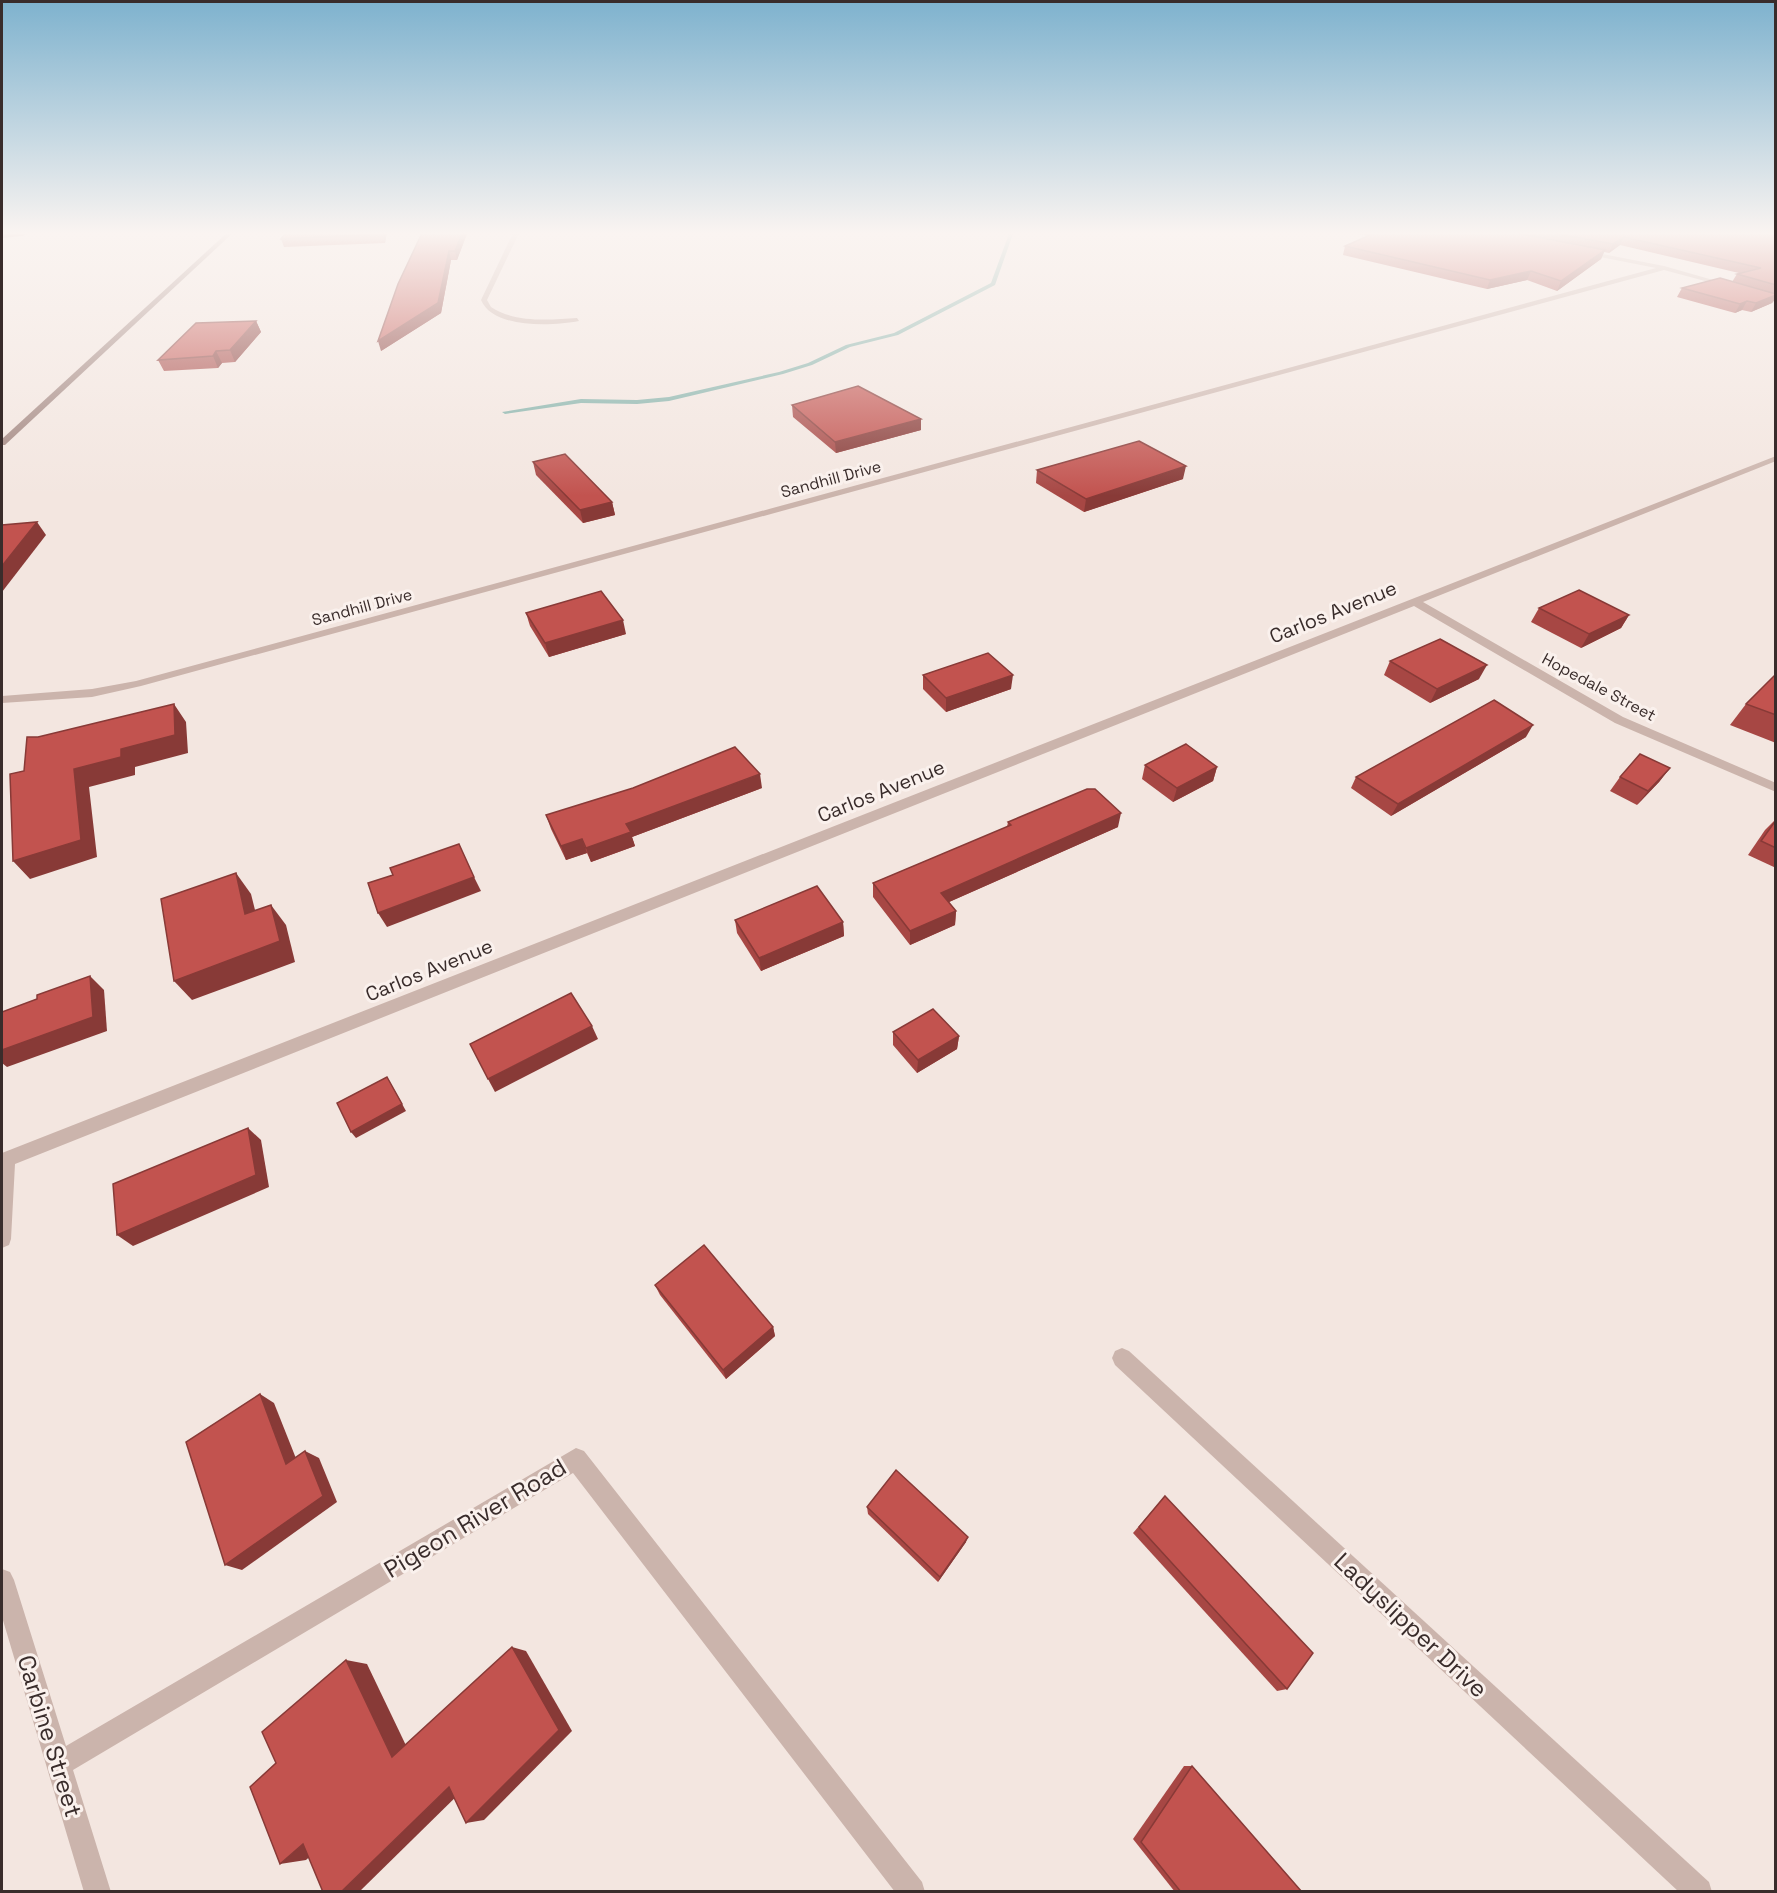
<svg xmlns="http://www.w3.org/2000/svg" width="1777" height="1893" viewBox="0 0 1777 1893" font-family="'Space Grotesk',sans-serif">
  <rect width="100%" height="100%" fill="#f3e6e0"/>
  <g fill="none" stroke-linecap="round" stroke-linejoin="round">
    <path fill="#80afa7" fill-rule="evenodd" d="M1010,231H1014L995,285L898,335L850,347L812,365L783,374L669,401L637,404L581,403L505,414L502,412L581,399L637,400L669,397L779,372L808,363L846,345L894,333L991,283Z"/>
    <g fill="#cbb4ac" fill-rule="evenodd">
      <path d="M514,231H520L487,300L491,307C515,323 549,320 577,318L579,321C552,326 493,329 481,300Z"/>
      <path d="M1582,250L1664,266L1734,286L1731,288L1664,270L141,686L92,697L2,703V696L92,689L136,681L1656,268L1580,253Z"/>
      <path d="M1776,456V461L1423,602L1623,717L1776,783V792L1615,723L1414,606L15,1164L11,1239L9,1245L2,1248V1153Z"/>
      <path d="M1122,1348L1129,1351L1709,1882L1712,1892H1679L1115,1365L1112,1358L1115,1351Z"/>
      <path d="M576,1448L584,1451L922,1882L925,1892H895L573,1473L73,1770L111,1892H84L2,1617V1569L10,1572L14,1580L66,1746Z"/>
    </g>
    <path fill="#9f837d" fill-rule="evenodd" d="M229,231H235L5,445H2V439Z"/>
  </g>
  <g fill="#a74744">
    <path d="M387,231L385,243L284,247L281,239Z"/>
    <path d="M468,231L457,260H451L441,313L381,351L398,284Z"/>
    <path d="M1343,231H1776V298L1772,303L1751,312L1742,310L1735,313L1677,297L1682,288L1732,282L1737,274L1739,273L1620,245L1609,253L1604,252L1601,259L1557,291L1527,280L1487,289L1343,255L1345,246L1368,236Z"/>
    <path d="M256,321L261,332L235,362L222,363L218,368L164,371L158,360Z"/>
    <path d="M792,405L921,419V430L836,453L793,417Z"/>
    <path d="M533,462L612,502L615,515L583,523L536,475Z"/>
    <path d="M1037,470L1183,479L1084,512L1036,483Z"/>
    <path d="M1539,608L1629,615L1621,628L1581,648L1531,622Z"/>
    <path d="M526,613L626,634L549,657L530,626Z"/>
    <path d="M1390,661L1479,679L1430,703L1384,675Z"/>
    <path d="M1776,674V743L1730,725L1746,704Z"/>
    <path d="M923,675L1011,689L946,712L923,689Z"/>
    <path d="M1526,737L1391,816L1351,788L1356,777Z"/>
    <path d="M1145,765L1217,767L1213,781L1173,802L1142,779Z"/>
    <path d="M1670,768L1659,782L1637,805L1610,791L1620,777Z"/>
    <path d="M762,788L632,837L635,846L591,862L587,853L566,860L551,829L546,815Z"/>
    <path d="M1776,819V868L1748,855L1765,830Z"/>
    <path d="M1008,822L1118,827L949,902L956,911L955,925L910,945L873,897V883L1007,827Z"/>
    <path d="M735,920L843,922L844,936L761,971L737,933Z"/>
    <path d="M893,1032L959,1036L957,1049L917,1073L893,1045Z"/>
    <path d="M655,1285L773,1327L775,1336L726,1379L660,1295Z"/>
    <path d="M1165,1496L1287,1689L1277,1691L1133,1533Z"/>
    <path d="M867,1507L966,1542L938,1582L868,1514Z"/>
    <path d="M1184,1766H1192L1302,1892H1175L1133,1839Z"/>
  </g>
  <g fill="#883a37">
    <path d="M2,231H28L23,236L2,238Z"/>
    <path d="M383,231H387L385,243L382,234Z"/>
    <path d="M463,231H468L457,260L455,251Z"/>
    <path d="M1624,237L1620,245L1609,253L1613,244Z"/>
    <path d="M1605,250L1601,259L1557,291L1561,281Z"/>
    <path d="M449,251L451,260L441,313L381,351L378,341Z"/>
    <path d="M1531,271L1527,280L1487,289L1490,280Z"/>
    <path d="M1776,295V298L1772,303L1751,312L1756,303Z"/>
    <path d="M1747,301L1742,310L1735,313L1740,304Z"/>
    <path d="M256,321L261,332L235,362L230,350Z"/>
    <path d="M216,351L222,363L218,368L213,356Z"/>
    <path d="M921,419V430L836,453L835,442Z"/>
    <path d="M1186,466L1183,479L1084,512L1086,499Z"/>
    <path d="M612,502L615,515L583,523L580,510Z"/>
    <path d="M37,522L46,535L2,592V566Z"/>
    <path d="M1629,615L1621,628L1581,648L1589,634Z"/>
    <path d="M623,620L626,634L549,657L545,643Z"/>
    <path d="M1487,665L1479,679L1430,703L1437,689Z"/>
    <path d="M1013,675L1011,689L946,712V698Z"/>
    <path d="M174,704L186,722L188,753L135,767V775L89,787L97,857L30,879L13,861L74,769L121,749Z"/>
    <path d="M1533,725L1526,737L1391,816L1398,804Z"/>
    <path d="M1217,767L1213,781L1173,802L1177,788Z"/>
    <path d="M1670,768L1659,782L1637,805L1648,791Z"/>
    <path d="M760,774L762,788L632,837L635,846L591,862L586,848L626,824Z"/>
    <path d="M1121,813L1118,827L940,906L941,893Z"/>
    <path d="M582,839L587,853L566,860L561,846Z"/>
    <path d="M236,873L251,894L261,934L245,914Z"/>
    <path d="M474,877L481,891L387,927L378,913Z"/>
    <path d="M271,905L286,925L295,962L192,1000L174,981Z"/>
    <path d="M956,911L955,925L910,945V931Z"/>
    <path d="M843,922L844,936L761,971L759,958Z"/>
    <path d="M90,976L104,990L107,1031L7,1067L2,1063V1050Z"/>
    <path d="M592,1026L598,1039L495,1092L488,1079Z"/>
    <path d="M959,1036L957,1049L917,1073L918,1060Z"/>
    <path d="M387,1077L391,1084L406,1111L356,1138L351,1132Z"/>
    <path d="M248,1128L261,1140L269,1187L133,1246L117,1235Z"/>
    <path d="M773,1327L775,1336L726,1379L723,1370Z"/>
    <path d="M260,1394L274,1403L301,1471L286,1464Z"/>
    <path d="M305,1451L319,1458L337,1502L242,1570L225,1565Z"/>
    <path d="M968,1537L966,1542L938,1582L940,1577Z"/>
    <path d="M512,1647L526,1651L572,1731L484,1820L466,1823Z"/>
    <path d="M346,1660L367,1664L412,1758L392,1757Z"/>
    <path d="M467,1786L359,1892H341L449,1787Z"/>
    <path d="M328,1840L306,1860L280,1864L303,1844Z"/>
  </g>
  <g fill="#c2534f" stroke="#883a37" stroke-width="1.5">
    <path d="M287,231H383L382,234L281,239Z"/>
    <path d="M423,231H463L455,251H449L438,303L378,341L398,284Z"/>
    <path d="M1379,231H1505L1605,250L1561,281L1531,271L1490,280L1345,246Z"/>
    <path d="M1542,231H1776V285L1737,274L1761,268L1624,237L1613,244Z"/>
    <path d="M1720,278L1776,294V295L1756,303L1747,301L1740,304L1682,288Z"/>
    <path d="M256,321L230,350L216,351L213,356L158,360L196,323Z"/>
    <path d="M858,386L921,419L835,442L792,405Z"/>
    <path d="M1139,441L1186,466L1086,499L1037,470Z"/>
    <path d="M565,454L612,502L580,510L533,462Z"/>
    <path d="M37,522L2,566V525Z"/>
    <path d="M1579,590L1629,615L1589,634L1539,608Z"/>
    <path d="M601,591L623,620L545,643L526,613Z"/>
    <path d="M1440,639L1487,665L1437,689L1390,661Z"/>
    <path d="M988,653L1013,675L946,698L923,675Z"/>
    <path d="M1776,674V715L1746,704Z"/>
    <path d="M1494,700L1533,725L1398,804L1356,777Z"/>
    <path d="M174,704L175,735L121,749V757L74,769L81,840L13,861L10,774L24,771L27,737H38Z"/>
    <path d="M1186,744L1217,767L1177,788L1145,765Z"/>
    <path d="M735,747L760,774L626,824L631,832L586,848L582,839L561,846L546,815L633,788Z"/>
    <path d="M1640,754L1670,768L1648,791L1620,777Z"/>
    <path d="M1087,789H1095L1121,813L941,893L956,911L910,931L873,883L1011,825L1008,822Z"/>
    <path d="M1776,820V848L1761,841Z"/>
    <path d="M459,844L474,877L378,913L368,883L393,875L390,868Z"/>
    <path d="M236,873L245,914L271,905L280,941L174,981L161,899Z"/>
    <path d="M817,886L843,922L759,958L735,920Z"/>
    <path d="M90,976L93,1017L2,1050V1012L37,999V995Z"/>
    <path d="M571,993L592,1026L488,1079L470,1044Z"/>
    <path d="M933,1009L959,1036L918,1060L893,1032Z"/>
    <path d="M387,1077L402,1104L351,1132L337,1103Z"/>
    <path d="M248,1128L256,1175L117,1235L113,1184Z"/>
    <path d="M704,1245L773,1327L723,1370L655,1285Z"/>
    <path d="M260,1394L286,1464L305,1451L323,1496L225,1565L186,1442Z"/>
    <path d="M896,1470L968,1537L940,1577L867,1507Z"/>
    <path d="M1165,1496L1313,1653L1287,1689L1139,1527Z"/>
    <path d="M512,1647L559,1730L466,1823L449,1787L341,1892H323L303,1844L280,1864L250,1787L276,1763L262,1732L346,1660L392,1757Z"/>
    <path d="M1192,1766L1302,1892H1181L1141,1842Z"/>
  </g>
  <linearGradient id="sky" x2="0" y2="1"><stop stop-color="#7eb2ce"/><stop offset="0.47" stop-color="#faf4f1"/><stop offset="1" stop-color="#faf4f1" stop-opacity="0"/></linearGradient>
  <rect width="1777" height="496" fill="url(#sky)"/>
  <g text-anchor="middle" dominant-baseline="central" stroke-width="6" stroke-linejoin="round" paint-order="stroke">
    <g font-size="16" fill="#392c2b" stroke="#faf1ed">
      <text transform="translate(831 479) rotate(-15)">Sandhill Drive</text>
      <text transform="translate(362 607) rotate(-15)">Sandhill Drive</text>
      <text transform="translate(1599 687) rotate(28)">Hopedale Street</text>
    </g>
    <g font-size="20" fill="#392c2b" stroke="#faf1ed">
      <text transform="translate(1333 612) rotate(-22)">Carlos Avenue</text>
      <text transform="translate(881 791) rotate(-22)">Carlos Avenue</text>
      <text transform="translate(429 970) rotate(-22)">Carlos Avenue</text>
    </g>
    <g font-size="24" fill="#392c2b" stroke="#faf1ed">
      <text transform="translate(475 1518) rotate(-31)">Pigeon River Road</text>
      <text transform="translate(1411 1625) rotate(43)">Ladyslipper Drive</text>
      <text transform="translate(50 1736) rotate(73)">Carbine Street</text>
    </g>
  </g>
  <rect width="1777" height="1893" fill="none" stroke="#392c2b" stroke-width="6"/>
</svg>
